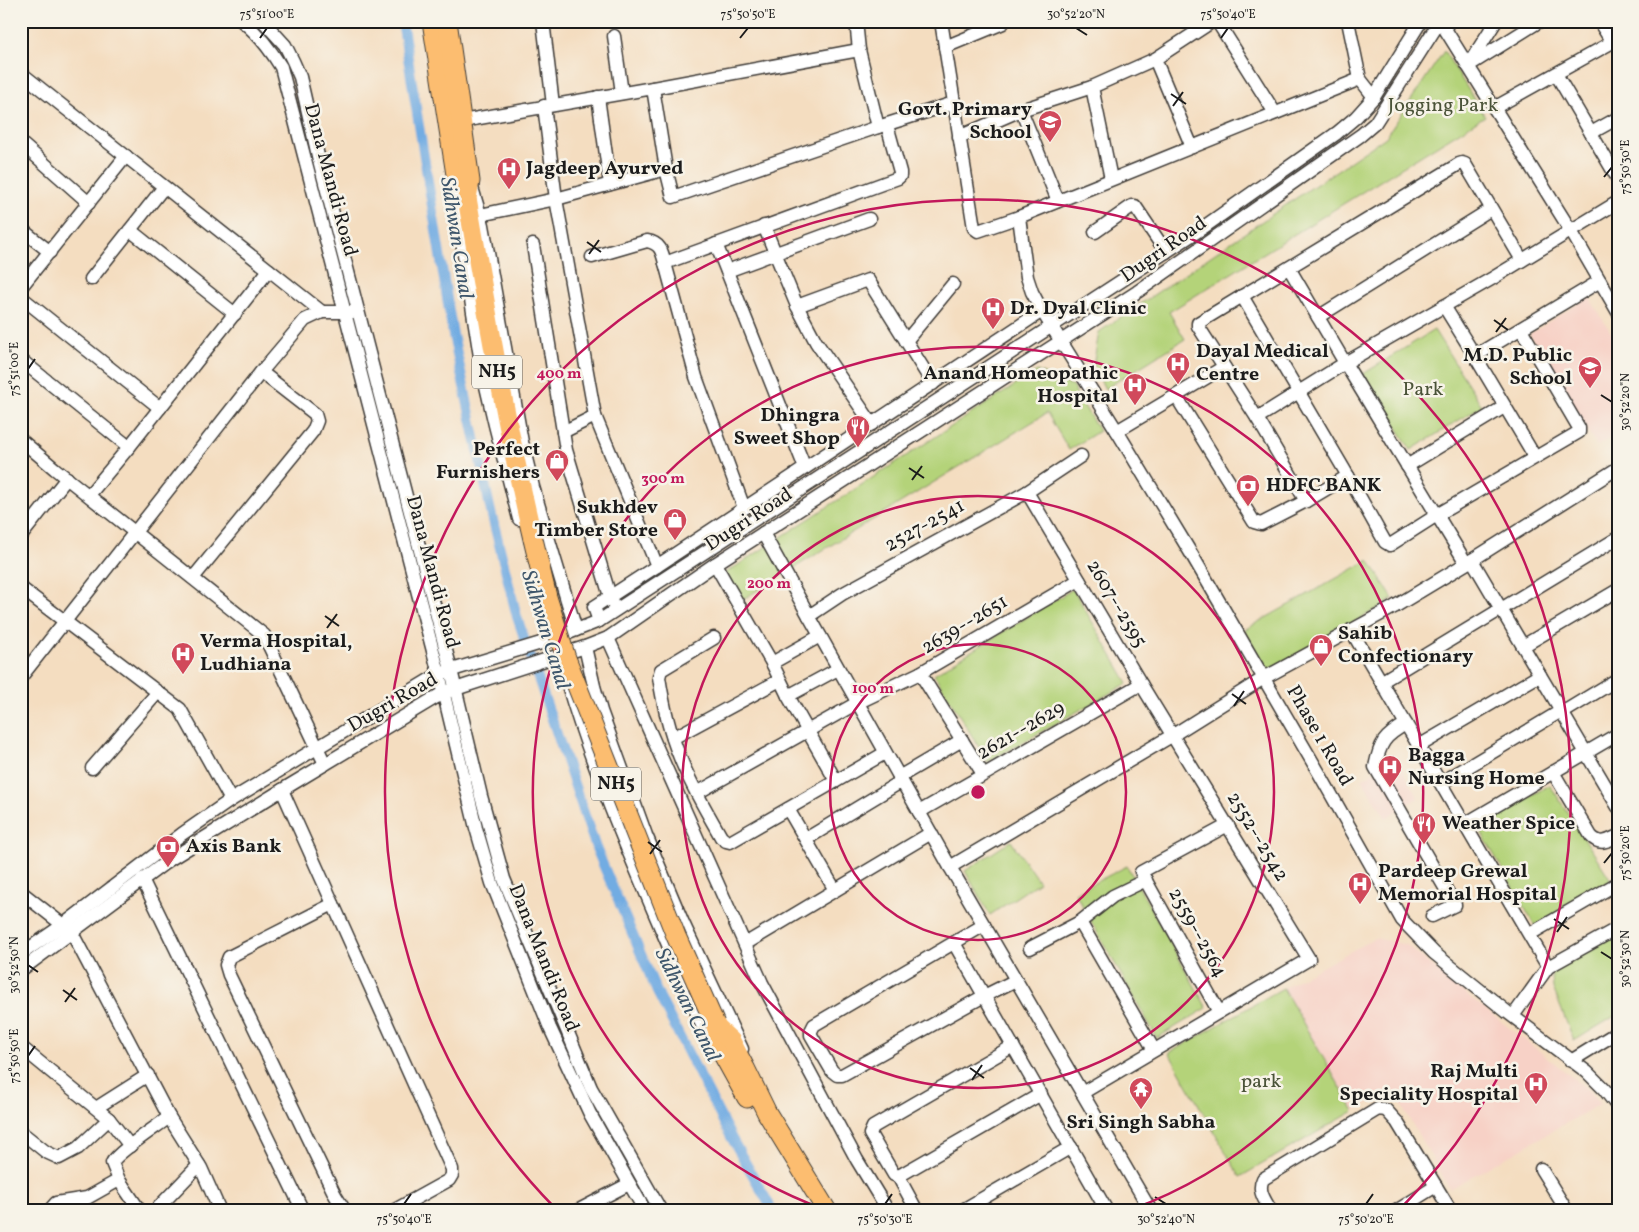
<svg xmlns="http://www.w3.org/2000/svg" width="1639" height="1232" viewBox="0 0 1639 1232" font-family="Vollkorn,serif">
  <rect width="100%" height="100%" fill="#f7f3e8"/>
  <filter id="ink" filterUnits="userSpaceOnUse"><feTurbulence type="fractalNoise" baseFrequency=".02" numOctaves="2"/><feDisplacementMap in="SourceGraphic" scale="10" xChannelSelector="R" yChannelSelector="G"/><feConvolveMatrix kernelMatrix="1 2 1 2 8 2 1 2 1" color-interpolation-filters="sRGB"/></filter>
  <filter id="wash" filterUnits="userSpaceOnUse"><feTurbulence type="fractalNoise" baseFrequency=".0096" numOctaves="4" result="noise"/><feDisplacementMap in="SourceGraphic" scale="20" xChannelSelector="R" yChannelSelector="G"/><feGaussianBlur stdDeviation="1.12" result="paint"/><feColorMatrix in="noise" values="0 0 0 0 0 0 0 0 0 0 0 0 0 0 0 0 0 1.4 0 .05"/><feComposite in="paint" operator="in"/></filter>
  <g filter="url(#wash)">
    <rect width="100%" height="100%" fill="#f4ddc0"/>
    <g fill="#f7d1c6">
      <path d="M1589,297L1618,344V433L1597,446L1529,334Z"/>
      <path d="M1396,759L1418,798L1386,818L1362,779Z"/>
      <path d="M1375,938L1407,945L1459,989L1552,1061L1590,1092L1600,1104L1450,1189L1392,1089L1354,1111L1283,988Z"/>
    </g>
    <g fill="#b4d379" stroke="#68784a">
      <path d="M1444,51L1485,116L1169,312L1185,339L1105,389L1093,366L1099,332L1386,137Z"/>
      <path d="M1434,330L1482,406L1411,450L1363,374Z"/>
      <path d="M1037,371L1072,386L1099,431L1069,450L1047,413L740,601L724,574Z"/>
      <path d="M1369,560L1393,599L1269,673L1244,630Z"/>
      <path d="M1073,589L1128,683L988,762L934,674Z"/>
      <path d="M1550,785L1611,880L1535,926L1477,825Z"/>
      <path d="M1011,841L1039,882L990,915L965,871Z"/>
      <path d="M1127,866L1207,1008L1157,1038L1075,893Z"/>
      <path d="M1618,928V1014L1574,1041L1553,988L1551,965Z"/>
      <path d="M1283,988L1354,1111L1240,1177L1169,1053Z"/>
    </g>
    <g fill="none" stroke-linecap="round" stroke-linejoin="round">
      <path stroke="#72ace2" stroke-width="10" d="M402,21L453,335L491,512L517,617L596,848L657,992L731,1137L773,1211"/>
    </g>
  </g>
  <g filter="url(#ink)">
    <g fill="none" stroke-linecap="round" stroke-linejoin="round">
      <g stroke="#3c3935" stroke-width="15">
        <g id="minor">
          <path d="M242,21C259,34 270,49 281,67L439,674L476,828L492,883L550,1028L590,1114L645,1211"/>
          <path d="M263,21L285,45L293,61L300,77L318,156L451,670L481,796L504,879L591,1088L661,1211"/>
          <path d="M543,21L553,105"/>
          <path d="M856,21L859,50L878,127"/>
          <path d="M941,21L974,228L978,231L1019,217L1360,79"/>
          <path d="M1217,21L1275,113"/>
          <path d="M1348,21L1360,79L1374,97"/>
          <path d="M1440,21L1571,231L1618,312"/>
          <path d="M1599,21L1612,42"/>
          <path d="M614,36L622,93"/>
          <path d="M945,47L1003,23"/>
          <path d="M1155,59L1192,147"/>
          <path d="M1469,64L1496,21"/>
          <path d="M1468,66L1540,21"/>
          <path d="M21,73L322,312"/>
          <path d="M1556,74L1618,179"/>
          <path d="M653,88L859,50"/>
          <path d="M598,97L610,184"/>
          <path d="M544,106L556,199L595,416L657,566L594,607L599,621"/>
          <path d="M1494,108L1618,39"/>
          <path d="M1021,110L1092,87"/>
          <path d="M462,121L653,88L666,169"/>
          <path d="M1591,133L1618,118"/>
          <path d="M959,137L1021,110L1058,201"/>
          <path d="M21,143L89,203"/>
          <path d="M1111,179L1092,87L1155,59L1213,21"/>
          <path d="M480,215L556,199L666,169L673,197L878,127L954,103"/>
          <path d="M1019,217L1027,277L1032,292L1042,311"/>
          <path d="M764,226L797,306L868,280L933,384"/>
          <path d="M21,229L50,252"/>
          <path d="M130,230L235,314"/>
          <path d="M1095,232L1132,206H1135L1166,252"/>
          <path d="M716,244L805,468"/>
          <path d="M533,245L566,450L612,603"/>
          <path d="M592,257L647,241C660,243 662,251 665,263L898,178L900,176V172L887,125"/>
          <path d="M665,263L696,377L744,508"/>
          <path d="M1289,268L1345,363L1493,278L1618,202"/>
          <path d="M727,271L869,219"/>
          <path d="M91,279L164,187"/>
          <path d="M21,287L126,156"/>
          <path d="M1242,296L1348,476"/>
          <path d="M21,297L160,408"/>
          <path d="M797,306L816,342L872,424"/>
          <path d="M1444,306L1475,356L1535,457"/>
          <path d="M1318,317L1491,209"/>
          <path d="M1521,329L1579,428V432L1437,515L1390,545L1385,542L1348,476L1306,501L1257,418L1198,326V323L1459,164L1462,163L1465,164L1522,260"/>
          <path d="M906,341L953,284"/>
          <path d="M1475,356L1600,281"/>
          <path d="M21,360L129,447L89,495"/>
          <path d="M1176,396L1254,522L1261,524L1306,501"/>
          <path d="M1257,418L1345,363L1466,563"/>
          <path d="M1117,431L1224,367"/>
          <path d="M563,432L595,416"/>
          <path d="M21,440L55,469L264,635L325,764"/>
          <path d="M129,447L269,270"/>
          <path d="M1407,466L1504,407"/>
          <path d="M1027,492L1141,684L1309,959L1082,1093"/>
          <path d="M519,519L495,425L482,369L457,211L458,181H470L483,225L522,442L533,487L576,630"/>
          <path d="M763,533L809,616L842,594L1027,492L1081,456"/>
          <path d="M21,536L67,478"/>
          <path d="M1472,560L1618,807"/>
          <path d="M715,564L772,663L788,696L838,669"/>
          <path d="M657,566L1042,311L1117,431L1192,555L1319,773L1402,920L1434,953L1507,1012L1587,1072L1604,1089L1618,1107"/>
          <path d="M193,578L313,431L317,421L315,414L261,372"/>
          <path d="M21,588L180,709L231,800"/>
          <path d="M809,616L950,867"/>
          <path d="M1351,630L1548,967L1513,1016"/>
          <path d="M608,638L762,983L857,1160L888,1211"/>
          <path d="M714,638L661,670L659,677C663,703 669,731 679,755C690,784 706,810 721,837L726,841L730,842L885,753"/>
          <path d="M1523,646L1618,590"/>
          <path d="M585,647L594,686L601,711L646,835L683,923L742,1049"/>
          <path d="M772,663L820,636"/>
          <path d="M21,677L261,372L305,320L322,312H353"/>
          <path d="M567,682C603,805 660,921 708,1040L721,1051"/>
          <path d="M1381,682L1618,538"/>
          <path d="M788,696L836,781"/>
          <path d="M1562,713L1618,679"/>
          <path d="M1406,724C1384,736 1380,743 1375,767L1455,905L1432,916"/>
          <path d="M673,738L780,680"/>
          <path d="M1419,746L1540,675"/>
          <path d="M92,768L158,692"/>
          <path d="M1553,772L1591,836C1600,846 1607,841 1618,836"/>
          <path d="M983,774L920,673L1079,580"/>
          <path d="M899,777L962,740"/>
          <path d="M1441,783L1561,711"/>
          <path d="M282,790L452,1169V1175L449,1180L393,1211"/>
          <path d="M697,793L857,703L920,673"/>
          <path d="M788,809L835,890"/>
          <path d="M919,812L1141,684"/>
          <path d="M1465,824L1618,734"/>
          <path d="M806,839L902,781"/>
          <path d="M142,879L303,1211"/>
          <path d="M21,892L63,925"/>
          <path d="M333,904L229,957L226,965L229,975L335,1195L345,1211"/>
          <path d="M1080,922L1154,1050"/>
          <path d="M984,925L814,1025L811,1031V1035L832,1071L837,1075H842L984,996L1016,980"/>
          <path d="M72,933L169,1117L201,1168L220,1211"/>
          <path d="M1530,934L1618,883"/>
          <path d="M954,943L1107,1211"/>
          <path d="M745,944L931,833"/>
          <path d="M1030,948L1080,922L1113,896L1146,880"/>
          <path d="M21,954L63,925L182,834L231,800L439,674L551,640L599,621L1201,229L1337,133L1356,117L1374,97L1421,21"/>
          <path d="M1548,967L1618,928"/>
          <path d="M21,970L169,860L282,790L443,693L585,647L608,638L715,564L1137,292L1361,135L1375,123L1440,21"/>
          <path d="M1219,1012L1141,872L1228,825"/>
          <path d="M1013,1046L873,1127L870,1134L894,1175L898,1176L904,1173L1041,1094"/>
          <path d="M21,1047L109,1119L130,1146"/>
          <path d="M1571,1061L1618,1032"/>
          <path d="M96,1108L148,1075"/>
          <path d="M21,1132L46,1152L59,1158L78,1148L109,1119"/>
          <path d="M1541,1169L1567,1211"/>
          <path d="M898,1176L917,1211"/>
          <path d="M49,1211L56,1203L87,1198L119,1180"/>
          <path d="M140,1211L119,1180L112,1163C116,1153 158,1126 169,1117"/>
          <path d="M155,1211L199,1165"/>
          <path d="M577,1211L629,1184"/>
          <path d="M961,1211L1071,1147"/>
          <path d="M1151,1211L950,867L1173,735L1264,678L1394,607L1472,560L1618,468"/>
          <path d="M1271,1211C1265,1200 1257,1191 1263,1179L1378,1109L1386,1110L1397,1122L1451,1211"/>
          <path d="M1396,1211L1436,1186"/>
        </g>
      </g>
      <g stroke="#3c3935" stroke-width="21">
        <g id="highway">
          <path d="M432,21L457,181"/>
          <path d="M447,21L470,181L467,198C487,312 506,426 533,539"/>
          <path d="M716,1026L721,1051L747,1098"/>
          <path d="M717,1028L731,1041L745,1068L767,1113L827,1211"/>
        </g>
      </g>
      <use href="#minor" stroke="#fff" stroke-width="12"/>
      <use href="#highway" stroke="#fcbd6f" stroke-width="19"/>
      <g stroke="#3c3935" stroke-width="21" stroke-linecap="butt">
        <path id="highway-bridge" d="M533,539L547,597L566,658L676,936L715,1024"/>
      </g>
      <use href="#highway-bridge" stroke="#fcbd6f" stroke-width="19"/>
    </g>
  </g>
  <path fill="none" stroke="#1c1c1c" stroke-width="2" d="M1076,28L1087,35M260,38L267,28M740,38L748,28M1221,38L1228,28M1171,94L1186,104M1173,106L1183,92M1604,177L1612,167M587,242L601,252M589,254L599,240M1494,320L1508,330M1496,332L1506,318M28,369L35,359M1601,395L1612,402M909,468L924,478M912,480L922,466M325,616L339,626M327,628L337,614M1232,694L1246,704M1234,706L1244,691M648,842L662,852M650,854L660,840M1604,863L1612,853M1554,919L1569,929M1557,932L1567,917M1601,952L1612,959M28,965L38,972M63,990L77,1000M65,1002L75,988M28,1056L35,1046M970,1068L984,1078M972,1080L982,1065M1155,1197L1166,1204M404,1204L411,1194M885,1204L892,1194M1366,1204L1373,1194"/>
  <g fill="none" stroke="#c2185b" stroke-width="2.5">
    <circle cx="978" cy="792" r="148"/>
    <circle cx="978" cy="792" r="296"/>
    <path d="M826 1210A445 445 0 1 1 1130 1210"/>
    <path d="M555 1208A593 593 0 1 1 1401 1208"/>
  </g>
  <defs>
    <g id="school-pin" transform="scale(1.25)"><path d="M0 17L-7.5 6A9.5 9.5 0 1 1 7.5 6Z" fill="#d1495b" stroke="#f7f3e8"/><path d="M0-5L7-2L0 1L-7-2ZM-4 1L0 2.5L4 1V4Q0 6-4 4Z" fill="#fff"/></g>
    <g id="hospital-pin" transform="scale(1.25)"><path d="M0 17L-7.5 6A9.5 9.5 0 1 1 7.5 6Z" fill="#d1495b" stroke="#f7f3e8"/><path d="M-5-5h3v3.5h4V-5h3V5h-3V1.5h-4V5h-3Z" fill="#fff"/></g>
    <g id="restaurant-pin" transform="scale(1.25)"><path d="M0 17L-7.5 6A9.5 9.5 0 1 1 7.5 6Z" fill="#d1495b" stroke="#f7f3e8"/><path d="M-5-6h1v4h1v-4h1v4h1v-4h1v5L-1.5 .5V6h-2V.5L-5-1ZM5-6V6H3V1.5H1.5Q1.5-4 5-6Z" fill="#fff"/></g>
    <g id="shop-pin" transform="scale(1.25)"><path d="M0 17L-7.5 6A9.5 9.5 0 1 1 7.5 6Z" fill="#d1495b" stroke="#f7f3e8"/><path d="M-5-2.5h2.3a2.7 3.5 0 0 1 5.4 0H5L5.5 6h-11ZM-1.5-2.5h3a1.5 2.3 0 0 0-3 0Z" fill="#fff"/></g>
    <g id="bank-pin" transform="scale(1.25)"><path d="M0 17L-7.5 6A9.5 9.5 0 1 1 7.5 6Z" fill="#d1495b" stroke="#f7f3e8"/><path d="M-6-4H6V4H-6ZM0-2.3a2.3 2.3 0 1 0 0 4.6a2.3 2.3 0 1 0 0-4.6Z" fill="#fff"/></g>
    <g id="temple-pin" transform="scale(1.25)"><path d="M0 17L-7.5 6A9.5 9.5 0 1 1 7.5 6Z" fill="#d1495b" stroke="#f7f3e8"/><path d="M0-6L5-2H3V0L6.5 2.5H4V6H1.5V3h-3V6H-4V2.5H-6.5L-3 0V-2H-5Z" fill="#fff"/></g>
  </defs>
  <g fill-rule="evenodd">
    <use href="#school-pin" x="1050" y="122"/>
    <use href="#hospital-pin" x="509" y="169"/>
    <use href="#hospital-pin" x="993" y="309"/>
    <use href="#hospital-pin" x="1178" y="364"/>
    <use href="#school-pin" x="1590" y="368"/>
    <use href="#hospital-pin" x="1135" y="385"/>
    <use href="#restaurant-pin" x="858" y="427"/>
    <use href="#shop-pin" x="557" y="461"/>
    <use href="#bank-pin" x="1248" y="486"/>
    <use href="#shop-pin" x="675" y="520"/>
    <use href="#shop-pin" x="1321" y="646"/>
    <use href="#hospital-pin" x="183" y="654"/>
    <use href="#hospital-pin" x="1390" y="767"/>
    <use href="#restaurant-pin" x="1424" y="824"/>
    <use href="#bank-pin" x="168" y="847"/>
    <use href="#hospital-pin" x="1360" y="884"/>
    <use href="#hospital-pin" x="1536" y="1084"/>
    <use href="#temple-pin" x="1141" y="1089"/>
  </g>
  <g text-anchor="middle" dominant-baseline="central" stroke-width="5" stroke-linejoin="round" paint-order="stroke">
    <g fill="#f7f3e8" stroke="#5e5c59" stroke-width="1">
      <rect x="472" y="355.5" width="50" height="33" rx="4"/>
      <rect x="591" y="767.5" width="50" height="33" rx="4"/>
    </g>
    <g font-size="19" font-weight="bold" fill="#1c1c1c">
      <text x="497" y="372">NH5</text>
      <text x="616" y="784">NH5</text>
    </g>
    <g font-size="20" fill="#4a5338" stroke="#f7f3e8">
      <text x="1443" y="106">Jogging Park</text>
      <text x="1423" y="390">Park</text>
      <text x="1261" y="1082">park</text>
    </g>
    <g font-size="20" font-weight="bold" fill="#1c1c1c" stroke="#f7f3e8" text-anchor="start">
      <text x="1032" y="110" text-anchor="end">Govt. Primary<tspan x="1032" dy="23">School</tspan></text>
      <text x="526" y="169">Jagdeep Ayurved</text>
      <text x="1010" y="309">Dr. Dyal Clinic</text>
      <text x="1196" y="352">Dayal Medical<tspan x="1196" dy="23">Centre</tspan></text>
      <text x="1572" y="356" text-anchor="end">M.D. Public<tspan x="1572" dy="23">School</tspan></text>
      <text x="1118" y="374" text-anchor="end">Anand Homeopathic<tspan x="1118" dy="23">Hospital</tspan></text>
      <text x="840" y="416" text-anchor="end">Dhingra<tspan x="840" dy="23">Sweet Shop</tspan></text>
      <text x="540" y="450" text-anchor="end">Perfect<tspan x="540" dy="23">Furnishers</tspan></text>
      <text x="1266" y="486">HDFC BANK</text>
      <text x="658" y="508" text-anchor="end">Sukhdev<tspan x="658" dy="23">Timber Store</tspan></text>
      <text x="1338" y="634">Sahib<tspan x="1338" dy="23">Confectionary</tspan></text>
      <text x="200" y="642">Verma Hospital,<tspan x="200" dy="23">Ludhiana</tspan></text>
      <text x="1408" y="756">Bagga<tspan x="1408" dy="23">Nursing Home</tspan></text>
      <text x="1442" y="824">Weather Spice</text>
      <text x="186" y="847">Axis Bank</text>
      <text x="1378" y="872">Pardeep Grewal<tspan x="1378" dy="23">Memorial Hospital</tspan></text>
      <text x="1518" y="1072" text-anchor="end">Raj Multi<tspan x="1518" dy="23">Speciality Hospital</tspan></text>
      <text x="1141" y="1123" text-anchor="middle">Sri Singh Sabha</text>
    </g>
    <g font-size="20" fill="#1c1c1c" stroke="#f7f3e8">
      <text transform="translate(330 180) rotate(75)">Dana Mandi Road</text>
      <text transform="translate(1164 250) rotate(-35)">Dugri Road</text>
      <text transform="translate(749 520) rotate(-33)">Dugri Road</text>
      <text transform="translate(925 526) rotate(-29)">2527-2541</text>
      <text transform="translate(432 572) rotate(75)">Dana Mandi Road</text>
      <text transform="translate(1116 604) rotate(59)">2607--2595</text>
      <text transform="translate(965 625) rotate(-31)">2639--2651</text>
      <text transform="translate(393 703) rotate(-30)">Dugri Road</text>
      <text transform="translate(1021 731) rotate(-30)">2621--2629</text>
      <text transform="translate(1319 736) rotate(60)">Phase 1 Road</text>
      <text transform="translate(1257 837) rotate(59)">2552--2542</text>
      <text transform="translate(1197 933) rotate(61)">2559--2564</text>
      <text transform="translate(543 958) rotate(68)">Dana Mandi Road</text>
    </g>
    <g font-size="21" font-style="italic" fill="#3e566b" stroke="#f7f3e8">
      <text transform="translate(456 238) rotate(81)">Sidhwan Canal</text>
      <text transform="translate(545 630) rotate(73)">Sidhwan Canal</text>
      <text transform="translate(687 1005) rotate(64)">Sidhwan Canal</text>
    </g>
  </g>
  <circle cx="978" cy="792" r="8" fill="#c2185b" stroke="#f7f3e8" stroke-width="2.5"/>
  <g font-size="15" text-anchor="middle" font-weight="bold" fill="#c2185b" stroke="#f7f3e8" stroke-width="5" stroke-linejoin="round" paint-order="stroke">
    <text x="559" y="378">400 m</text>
    <text x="663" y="483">300 m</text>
    <text x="769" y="588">200 m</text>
    <text x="873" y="693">100 m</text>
  </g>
  <rect width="1639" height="1232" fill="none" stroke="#f7f3e8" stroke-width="55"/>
  <rect x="28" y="28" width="1584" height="1176" fill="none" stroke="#1c1c1c" stroke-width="2"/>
  <g font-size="12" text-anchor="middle" fill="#1c1c1c">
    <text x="267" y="18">75°51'00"E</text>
    <text x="748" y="18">75°50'50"E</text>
    <text x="1076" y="18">30°52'20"N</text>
    <text x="1228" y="18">75°50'40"E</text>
    <text transform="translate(1625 167) rotate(-90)" y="4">75°50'30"E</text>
    <text transform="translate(14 369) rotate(-90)" y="4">75°51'00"E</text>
    <text transform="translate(1625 402) rotate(-90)" y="4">30°52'20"N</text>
    <text transform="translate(1625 853) rotate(-90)" y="4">75°50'20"E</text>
    <text transform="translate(1625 959) rotate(-90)" y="4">30°52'30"N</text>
    <text transform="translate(14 965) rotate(-90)" y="4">30°52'50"N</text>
    <text transform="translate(14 1056) rotate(-90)" y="4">75°50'50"E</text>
    <text x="404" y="1223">75°50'40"E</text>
    <text x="885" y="1223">75°50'30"E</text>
    <text x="1166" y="1223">30°52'40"N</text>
    <text x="1366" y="1223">75°50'20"E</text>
  </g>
</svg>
